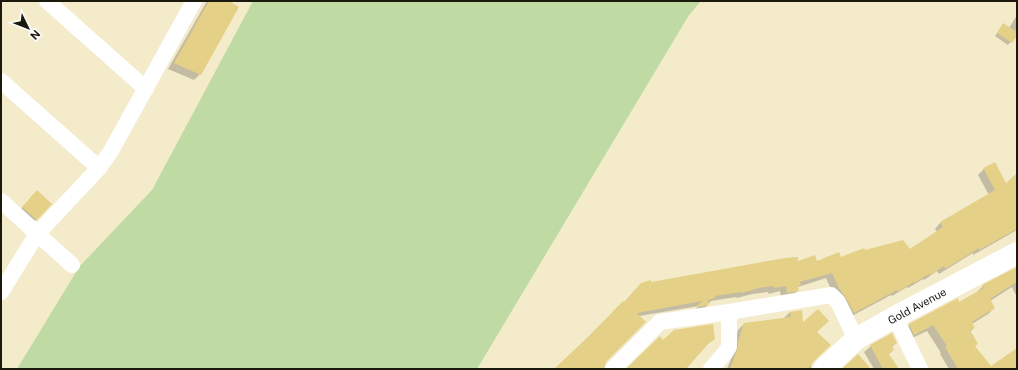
<svg xmlns="http://www.w3.org/2000/svg" width="1018" height="370" viewBox="0 0 1018 370" font-family="'Public Sans',sans-serif">
  <rect width="100%" height="100%" fill="#f4ebcb"/>
  <path fill="#c0daa4" d="M253,1H701L689,15L477,369H17L79,267L152,190Z"/>
  <g fill="#0003">
    <path d="M207,1H227L200,74L194,80L168,69Z"/>
    <path d="M1017,15V38L1015,37L1008,45L995,36L1001,27L1009,28Z"/>
    <path d="M984,169L1006,184L1017,174V230L973,255V253L939,274L937,271L924,280L923,279L908,288L907,287L892,296L891,295L848,318L834,296L826,278L798,287V290L792,296L781,298L780,291L769,294L768,292L752,294L737,298L736,297L711,301L702,311L692,312L699,306L639,316L605,362L603,369H556L623,303L651,283L797,262L816,263L840,258L864,251L909,250L937,232L935,229L940,223L989,195L978,175Z"/>
    <path d="M31,198L51,204L30,226L16,214Z"/>
    <path d="M1017,268V297L1012,287L990,301L994,308L988,314L972,324L974,328L970,332L974,346L991,368L1017,349V369H949L940,354L941,353L927,331L908,340L903,331L909,325L959,303L977,292L983,286Z"/>
    <path d="M790,312L803,324L816,332L814,360L811,365V369H727L733,354V348L738,330L744,324L784,318Z"/>
    <path d="M892,334L896,343L891,348L893,350L888,355L893,369H874L864,352L871,346Z"/>
  </g>
  <g fill="#e5d088">
    <path d="M209,1H229L239,7L201,75L174,63Z"/>
    <path d="M1003,23L1017,32V36L1012,43L997,33Z"/>
    <path d="M995,162L1006,183L1017,173V229L979,250V248L945,269L944,266L930,275L929,274L914,283V282L899,291L897,290L854,313L846,298L840,290L832,273L800,282L801,285L798,286L799,291L787,293L786,286L774,288V286L759,288L742,293V292L715,296V298L708,300L709,305L696,307L702,301L637,313L646,322L606,362L604,369H554L590,335L623,301L624,302L641,283L651,280V282L785,258L798,257V261L815,255L817,261L839,252L841,257L864,248L865,250L903,240L910,249L943,227L940,222L995,190L983,168Z"/>
    <path d="M37,190L52,204L37,220L22,207Z"/>
    <path d="M1017,267V282L990,299L995,308L972,322L975,328L970,330L978,344L975,346L991,366L1017,348V369H958L945,347L947,346L933,325L914,335L909,324L958,298L959,302L984,288L982,285Z"/>
    <path d="M818,309L829,321L817,332L831,345L815,360L808,369H730L738,347V341L744,323L791,317L790,312L802,310L803,322Z"/>
    <path d="M713,324L715,339L708,344L686,369H626L660,336L663,340L674,330Z"/>
    <path d="M892,333L897,343L892,346L894,350L889,354L899,369H883L870,345Z"/>
    <path d="M858,354L871,369H842Z"/>
  </g>
  <g fill="none" stroke-linecap="round" stroke-linejoin="round">
    <g stroke="#fff" stroke-width="16">
      <path d="M47,1L146,89"/>
      <path d="M1,81L99,168"/>
      <path d="M1,201L72,265"/>
      <path d="M1,292L37,234L99,168L111,151L194,1"/>
      <path d="M895,317L920,369"/>
      <path d="M613,369L660,322L729,312L831,295L838,302L856,339"/>
      <path d="M711,369L725,353L729,347V312"/>
    </g>
    <path stroke="#fff" stroke-width="22" d="M824,369L856,339L895,317L1017,253"/>
  </g>
  <g text-anchor="middle" dominant-baseline="central" stroke-width="4" stroke-linejoin="round" paint-order="stroke">
    <g font-size="11" fill="#1b180c" stroke="#fff">
      <text transform="translate(917 306) rotate(-28)">Gold Avenue</text>
    </g>
  </g>
  <rect width="1018" height="370" fill="none" stroke="#1b180c" stroke-width="4"/>
  <g transform="translate(28 28) rotate(133)" stroke="#ffffff" stroke-width="3" paint-order="stroke">
  <path d="M0-3L7 15L0 10L-7 15Z" fill="#1b180c"/>
  <text y="-6" font-size="11" font-weight="bold" text-anchor="middle" fill="#1b180c">N</text>
  </g>
</svg>
